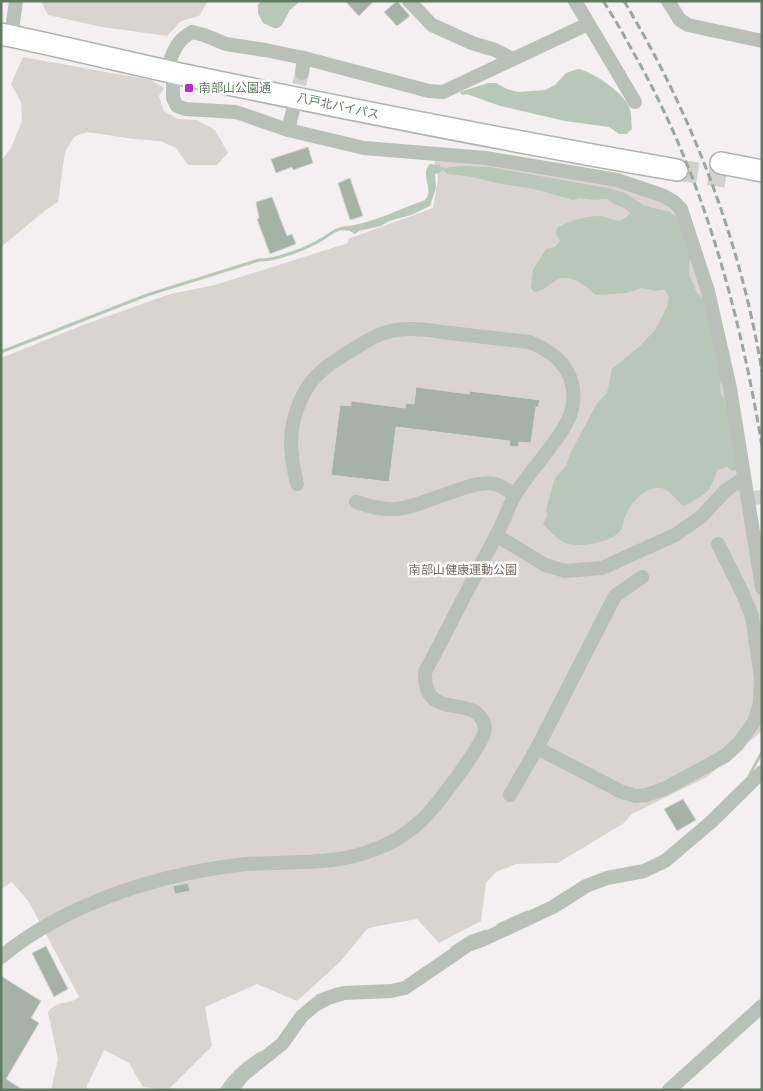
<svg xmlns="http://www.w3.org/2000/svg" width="763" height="1091" viewBox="0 0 763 1091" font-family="'Archivo Narrow','Noto Sans JP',sans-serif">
  <rect width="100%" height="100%" fill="#f4f0f1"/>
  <g fill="#dad4d1">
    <path d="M41,1H208L199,16L181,21L167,36L102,27L48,15Z"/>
    <path d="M23,57L151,80L164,88L159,96L164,111L178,119L197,120L215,130L228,153L217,165H188L176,148L160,141L134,139L87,132L74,137L65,152L58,202L47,209L1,247V161L11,148L22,121L21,102L11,84Z"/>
    <path d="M433,154L617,180L674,202L708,291L762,588V731L707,777L632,814L624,823L558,863L516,864L496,872L486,883L481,921L439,943L417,919L373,927L367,929L340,962L297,1001L257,984L205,1007L212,1046L168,1090L143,1087L129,1063L104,1050L87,1086L88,1090H51L58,1059L48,1012C60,998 68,1006 79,997L29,902L12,882L1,889V358L83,325L170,294L215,285L348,243V239L433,208L438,179Z"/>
  </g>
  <g fill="#b9c7b8">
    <path d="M261,1H300L290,10L282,25L278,28H274L263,23L258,13V5Z"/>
    <path d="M578,69C592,71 622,92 629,106C632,114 631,121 632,129L626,134H619L609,127L565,121L500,106L467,94L462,95L460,92L488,83H496L507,89L518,92L545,90L555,85L566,73Z"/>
    <path d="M430,164L440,165L441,172L435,174L436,188L430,206L411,215L389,221L381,226L359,231L355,234L350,231L341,230V227C371,224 397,210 425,200C435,189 419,175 430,164Z"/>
    <path d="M464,166L489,167L608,188L625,193L645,206L670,212L679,219L690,256L689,274L697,293L703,299L722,380L720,385L721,394L724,399L731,429L737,470L732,471L727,467L718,470C715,475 714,481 711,486C706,495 694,501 684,506C675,501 669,486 656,488C641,490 629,505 624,519C623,522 623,527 621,530C612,543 576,549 563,542C555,537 549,531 543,524L547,516L546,509L555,478L566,466L570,454L597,403L607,393L612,369L641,345L655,330L667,307L669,298L665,290H660L656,291L641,288L627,293L596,295C585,286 570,271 555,281C547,286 543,291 534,292L531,288L533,270L546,249L555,247L560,241L556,234L557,228C569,221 585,216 599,216C613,216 617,228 630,213C624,205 614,206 607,199L593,200L580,198L573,200L534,189L501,184L473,177L448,174L444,171L449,167Z"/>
  </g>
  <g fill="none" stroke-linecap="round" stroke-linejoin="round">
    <g stroke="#b9c7b8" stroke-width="3">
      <path d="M438,169H445"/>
      <path d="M1,352L147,295L259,260C278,260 308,248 324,238C332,233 335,229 345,228"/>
      <path d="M749,776L762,752"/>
      <path d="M498,925L527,912"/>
      <path d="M452,948L469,937L486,931"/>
      <path d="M317,996L337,989"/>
      <path d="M221,1090C230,1075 245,1062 260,1053"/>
    </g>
  </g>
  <g fill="#a6b2a6" stroke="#d5d3d3">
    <path d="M345,1H374L359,16Z"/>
    <path d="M397,1L410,16L397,26L384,12Z"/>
    <path d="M308,147L313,163L293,170L292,167L276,173L271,159Z"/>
    <path d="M350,178L363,216L350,220L338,183Z"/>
    <path d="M272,197L287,236L292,234L296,244L270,254L257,219L259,218L256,202Z"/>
    <path d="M416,387L469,394L470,391L540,400L538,407H536L531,443L519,442L518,447L509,446L510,441L396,427L389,482L331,475L340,405L351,406V401L405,408L406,403L414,404Z"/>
    <path d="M683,799L696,820L677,831L664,809Z"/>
    <path d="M188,883L190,891L175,894L173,886Z"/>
    <path d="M46,946L68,989L54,997L32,953Z"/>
    <path d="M1,976L41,1001L31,1018L39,1023L6,1079L23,1090H1Z"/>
  </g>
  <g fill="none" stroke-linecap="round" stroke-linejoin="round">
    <g stroke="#cfd2cd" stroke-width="14" stroke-dasharray="14 7" stroke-linecap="butt">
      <path d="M294,105L302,73"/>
      <path d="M753,498L762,497"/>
    </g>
    <path stroke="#cfd2cd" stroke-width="21" stroke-dasharray="21 11" stroke-linecap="butt" d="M677,170L726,177"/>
    <g stroke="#acb4ac" stroke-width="24">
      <g id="highway">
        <path d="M1,34C59,46 117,60 175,73C342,108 509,141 677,170"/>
        <path d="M721,163L762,171"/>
      </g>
    </g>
    <g stroke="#b8c0b8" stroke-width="14">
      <path d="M409,1L432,25L472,43L495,50L513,59"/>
      <path d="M575,1L635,102"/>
      <path d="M668,1L680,20L688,25L762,41"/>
      <path d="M13,23L16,1"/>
      <path d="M171,58C176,45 180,39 192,32L204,35L226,44L265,50L304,58L429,91L443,92L588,24"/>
      <path d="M173,72V98L177,106L185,109L236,112L288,130L364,148L486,158L617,180L664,196L674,202L681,209L708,291L730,388L762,588"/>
      <path d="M302,73L304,58"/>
      <path d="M288,130L293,110"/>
      <path d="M356,502C368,506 381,510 394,509C423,508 471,478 495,484C502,486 509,491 515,495"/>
      <path d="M496,535L545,565L565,571L602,568L675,535L701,517L725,491L744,478"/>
      <path d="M537,748L622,792L636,796L646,795L664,789L725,756L738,744L754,722L760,703L761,678L752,616L742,592L718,544"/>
      <path d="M510,795L537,748L615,596L642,577"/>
      <path d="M1,957C65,904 156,875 238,865C282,860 330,867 373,850C390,844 407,834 421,821C432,811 486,742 485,729C480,689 423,726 425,672C449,627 472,581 496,536C503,523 508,508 515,495C529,471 567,433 572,409C579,375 559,353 529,342C503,339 477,336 450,333C433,331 414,327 397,330C379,332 365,342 349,352C341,357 332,362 324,369C303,385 291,417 291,443C291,457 294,471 297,484"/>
      <path d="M231,1090L244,1074L282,1044L302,1016L315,1005L328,998L344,993L391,991L405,988L468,945L482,940L553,907L586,886L607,878L644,871L665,861L711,822L762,772"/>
      <path d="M669,1090L762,1006"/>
    </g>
    <use href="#highway" stroke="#fff" stroke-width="21"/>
    <g stroke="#9aa79b" stroke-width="3" stroke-dasharray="8 4" stroke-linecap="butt">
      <path d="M603,1C614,17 623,34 632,50C702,172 739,308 762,446"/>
      <path d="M624,1C692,114 741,242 762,372"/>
    </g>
  </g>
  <rect fill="#c326dd" stroke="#fff" stroke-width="2" x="184" y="83" width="10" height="10" rx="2.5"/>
  <g text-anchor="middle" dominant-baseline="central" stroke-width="5" stroke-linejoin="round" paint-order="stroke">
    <g font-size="12" fill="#607a61" stroke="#fff" text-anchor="start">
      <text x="199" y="88">南部山公園通</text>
    </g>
    <g font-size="12" fill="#607a61" stroke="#fff">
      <text transform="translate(338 106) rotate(12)">八戸北バイパス</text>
    </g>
    <g font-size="12" fill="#776b62" stroke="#fff">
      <text x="463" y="570">南部山健康運動公園</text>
    </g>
  </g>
  <rect width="763" height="1091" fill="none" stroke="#607a61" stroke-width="5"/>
</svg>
